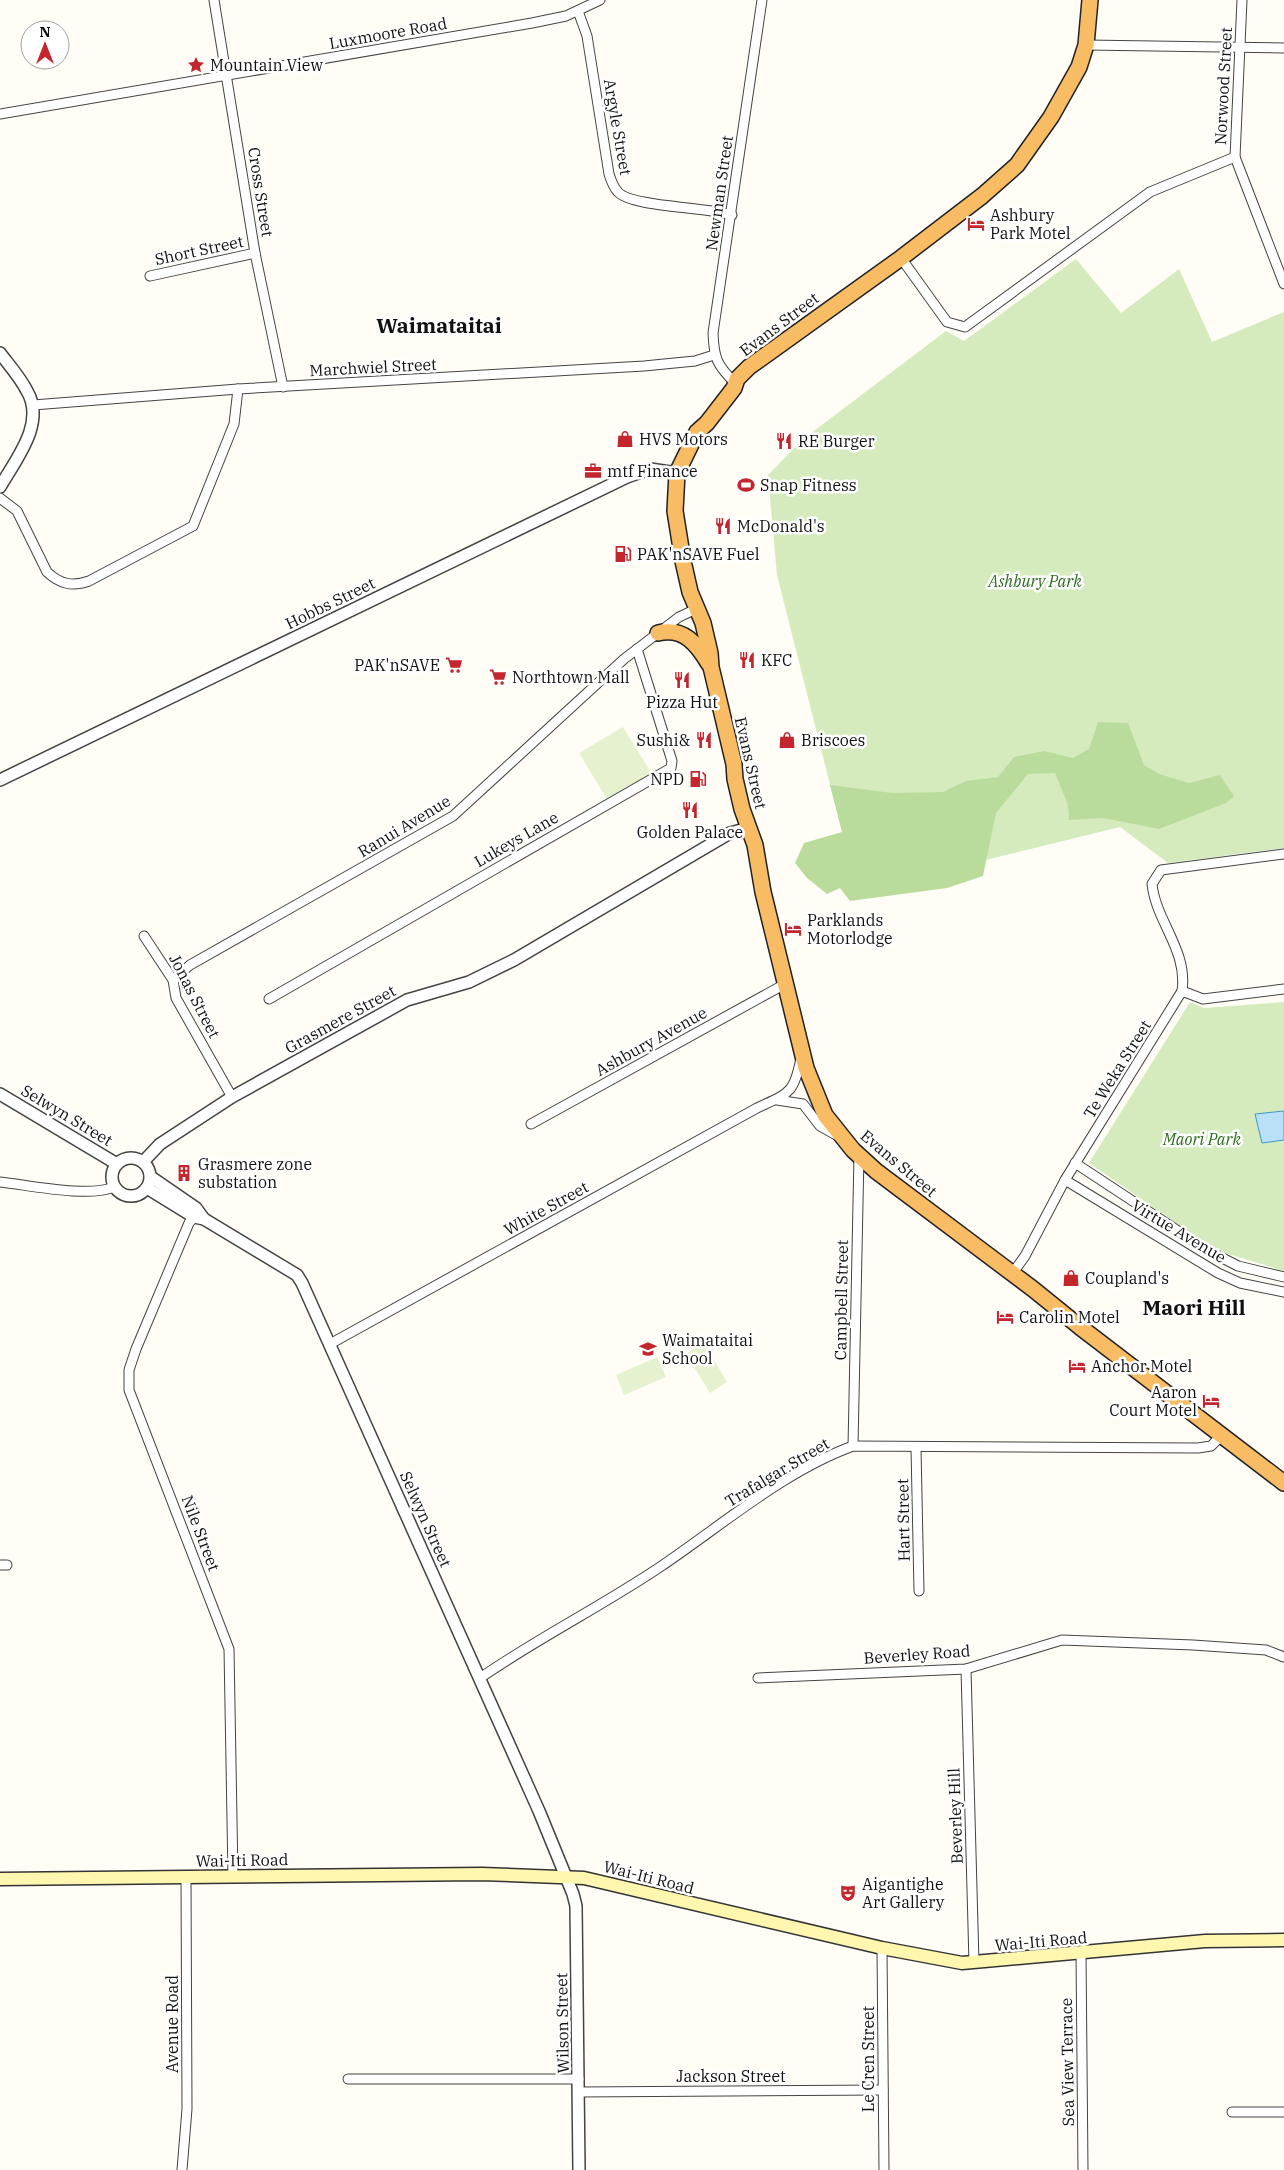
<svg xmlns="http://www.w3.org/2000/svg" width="1284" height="2170" viewBox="0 0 1284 2170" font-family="'IBM Plex Serif',serif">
  <rect width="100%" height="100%" fill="#fffdf5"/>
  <g fill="#d5ebbd">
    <path d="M1076,259L1121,313L1179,269L1212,342L1284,312V848L1168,863L1120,827L860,891L842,832L777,575L768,475L802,440L946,331L964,341Z"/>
    <path d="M1190,1002L1204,1008L1284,1002V1271L1225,1253L1198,1238L1089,1163Z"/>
  </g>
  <path fill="#b9dc9c" d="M1098,722L1128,723L1144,765L1159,774L1189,783L1220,775L1234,796L1226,803L1159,829L1103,818L1069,820L1068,805L1055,773L1028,774L996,813L983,876L947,888L850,901L840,888L827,894L807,878L795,863L804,843L842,832L830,785L892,793L943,792L966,781L998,777L1014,757L1044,751L1073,758L1089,749Z"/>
  <g fill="#e6f2cf">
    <path d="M623,727L652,774L608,801L579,753Z"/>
    <path d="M704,1343L727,1382L710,1393L686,1354Z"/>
    <path d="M657,1357L666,1377L624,1395L616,1375Z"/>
  </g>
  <path fill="#b9e0f7" stroke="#3f96cf" d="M1284,1111V1140L1262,1143L1255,1114Z"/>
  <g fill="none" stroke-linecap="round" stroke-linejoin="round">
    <g stroke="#444" stroke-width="11">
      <g id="minor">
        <path d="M214,0L255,253L283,387"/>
        <path d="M1242,0L1235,157L1284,284"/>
        <path d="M578,11L587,36L609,174C611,180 613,187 618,192C631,207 707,207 732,215"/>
        <path d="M1086,45L1284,48"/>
        <path d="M0,114L532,23L566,16L600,0"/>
        <path d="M901,258L947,322L965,327L1150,192L1235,157"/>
        <path d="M150,276L255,253"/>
        <path d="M735,383C717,365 714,359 713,333L762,0"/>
        <path d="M33,405L238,389L644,366L695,361L714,355"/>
        <path d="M0,498L17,511L47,572C60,584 72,587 89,581L193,526L234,424L238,389"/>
        <path d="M144,936L173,980L176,998L232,1097"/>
        <path d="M173,980L190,965L453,816L624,659L679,617L696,609"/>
        <path d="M1182,991L1203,999L1284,989"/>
        <path d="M269,999L671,768L672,761L637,649"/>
        <path d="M777,1100L803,1104L820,1126L838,1136"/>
        <path d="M531,1124L785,984"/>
        <path d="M1075,1163L1207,1250L1238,1266L1284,1277"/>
        <path d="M1065,1180L1218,1273L1240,1283L1284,1292"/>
        <path d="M0,1182C29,1185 88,1198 114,1187"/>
        <path d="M194,1217L189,1223L136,1349L129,1370V1390L229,1649L233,1877"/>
        <path d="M1012,1274L1025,1256L1065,1180L1182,991C1188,950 1156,922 1152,884L1161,870L1284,854"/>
        <path d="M330,1344L757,1108C789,1093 794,1094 801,1058"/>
        <path d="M853,1446L859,1155"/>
        <path d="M916,1448L919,1591"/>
        <path d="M0,1565H7"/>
        <path d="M966,1669L974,1963"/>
        <path d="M480,1678C538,1638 602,1606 660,1567C721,1526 784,1471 853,1446L1198,1448L1211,1446L1221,1436"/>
        <path d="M758,1678L966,1669L1062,1640L1193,1645L1266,1650L1284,1657"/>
        <path d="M882,1948L884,2170"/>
        <path d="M1081,1953L1083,2170"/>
        <path d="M348,2079H579"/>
        <path d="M579,2092L883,2090"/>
        <path d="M1232,2112H1284"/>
        <path d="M182,2170L187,2109L186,1877"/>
      </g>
    </g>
    <g stroke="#444" stroke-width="14">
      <g id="tertiary">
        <path d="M0,353C9,365 20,377 27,391C46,423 16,459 0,487"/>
        <path d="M0,780L627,477L650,469L677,473"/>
        <path d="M0,1094L117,1164"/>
        <circle cx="131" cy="1177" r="19"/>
        <path d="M143,1162L160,1144L232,1097L407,1000L469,982L514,960L730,833L749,828"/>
        <path d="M151,1177L196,1208L204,1219L287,1269L297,1275L302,1283L539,1811L573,1894L576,1906L579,2170"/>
        <path d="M147,1188L194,1217L204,1219"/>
      </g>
    </g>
    <g stroke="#333" stroke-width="15">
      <path id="secondary" d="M0,1879L482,1874L584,1878L882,1948L962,1963L1205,1941L1284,1940"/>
    </g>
    <g stroke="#222" stroke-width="18">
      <g id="trunk">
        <path d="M1090,0L1086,45L1079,67L1051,117L1017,165L982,196L901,258L749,367L737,379L734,388L707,423L697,432L677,473L675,511L683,561L690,592L703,623L710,653L711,667L734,764L735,779L742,809L755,845L763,892L806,1068L825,1115L853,1150L876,1171L1033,1289L1080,1327L1284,1483"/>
        <path d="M658,633C684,627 697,644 709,664"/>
      </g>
    </g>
    <use href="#minor" stroke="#fff" stroke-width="9"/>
    <use href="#tertiary" stroke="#fff" stroke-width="11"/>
    <use href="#secondary" stroke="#fff6b0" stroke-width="12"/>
    <use href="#trunk" stroke="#f7bc64" stroke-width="15"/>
  </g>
  <defs>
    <g id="sight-bare" transform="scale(1.35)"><path d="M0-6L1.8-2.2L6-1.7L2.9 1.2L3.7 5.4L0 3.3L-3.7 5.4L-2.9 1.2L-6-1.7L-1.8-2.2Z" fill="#c4262e" stroke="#fff" stroke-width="2.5" paint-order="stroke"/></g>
    <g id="hotel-bare" transform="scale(1.35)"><path d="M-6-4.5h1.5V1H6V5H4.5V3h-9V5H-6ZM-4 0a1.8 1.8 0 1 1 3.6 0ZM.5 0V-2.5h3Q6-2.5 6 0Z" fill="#c4262e" stroke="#fff" stroke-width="2.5" paint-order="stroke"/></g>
    <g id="shop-bare" transform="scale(1.35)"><path d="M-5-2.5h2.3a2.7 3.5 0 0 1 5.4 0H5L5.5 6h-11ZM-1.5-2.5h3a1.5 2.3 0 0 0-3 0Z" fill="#c4262e" stroke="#fff" stroke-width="2.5" paint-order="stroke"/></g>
    <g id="restaurant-bare" transform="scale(1.35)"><path d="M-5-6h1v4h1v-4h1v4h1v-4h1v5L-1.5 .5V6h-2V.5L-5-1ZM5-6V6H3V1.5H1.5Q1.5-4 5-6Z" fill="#c4262e" stroke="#fff" stroke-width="2.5" paint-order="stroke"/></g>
    <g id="office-bare" transform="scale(1.35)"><path d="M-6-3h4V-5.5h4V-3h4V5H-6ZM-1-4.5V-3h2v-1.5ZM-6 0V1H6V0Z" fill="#c4262e" stroke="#fff" stroke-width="2.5" paint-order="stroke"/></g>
    <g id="stadium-bare" transform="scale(1.35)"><path d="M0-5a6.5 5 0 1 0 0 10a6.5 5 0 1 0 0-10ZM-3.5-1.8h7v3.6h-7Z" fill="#c4262e" stroke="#fff" stroke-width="2.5" paint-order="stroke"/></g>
    <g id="fuel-bare" transform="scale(1.35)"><path d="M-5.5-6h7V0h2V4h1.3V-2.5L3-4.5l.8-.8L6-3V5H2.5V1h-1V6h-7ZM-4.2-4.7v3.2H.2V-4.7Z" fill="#c4262e" stroke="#fff" stroke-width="2.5" paint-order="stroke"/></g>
    <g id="supermarket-bare" transform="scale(1.35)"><path d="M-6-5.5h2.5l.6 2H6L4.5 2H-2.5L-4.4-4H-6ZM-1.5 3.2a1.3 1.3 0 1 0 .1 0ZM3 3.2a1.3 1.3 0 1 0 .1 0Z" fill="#c4262e" stroke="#fff" stroke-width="2.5" paint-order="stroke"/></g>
    <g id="building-bare" transform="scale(1.35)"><path d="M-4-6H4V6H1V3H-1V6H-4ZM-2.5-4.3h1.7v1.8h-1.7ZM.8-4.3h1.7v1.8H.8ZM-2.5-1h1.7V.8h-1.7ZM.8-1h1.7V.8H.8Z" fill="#c4262e" stroke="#fff" stroke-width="2.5" paint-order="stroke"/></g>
    <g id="school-bare" transform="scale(1.35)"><path d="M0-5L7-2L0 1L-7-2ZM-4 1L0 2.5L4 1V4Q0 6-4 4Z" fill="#c4262e" stroke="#fff" stroke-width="2.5" paint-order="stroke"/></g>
    <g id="theatre-bare" transform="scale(1.35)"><path d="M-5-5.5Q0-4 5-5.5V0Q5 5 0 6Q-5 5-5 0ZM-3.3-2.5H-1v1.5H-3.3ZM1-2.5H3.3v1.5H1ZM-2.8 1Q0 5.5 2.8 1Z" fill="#c4262e" stroke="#fff" stroke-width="2.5" paint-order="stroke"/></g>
  </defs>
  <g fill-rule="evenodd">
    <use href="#sight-bare" x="196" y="65"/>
    <use href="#hotel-bare" x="976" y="224"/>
    <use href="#shop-bare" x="625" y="439"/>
    <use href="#restaurant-bare" x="784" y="441"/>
    <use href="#office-bare" x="593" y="471"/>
    <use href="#stadium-bare" x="746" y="485"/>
    <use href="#restaurant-bare" x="723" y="526"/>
    <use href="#fuel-bare" x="623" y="554"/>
    <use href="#restaurant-bare" x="747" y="660"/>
    <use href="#supermarket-bare" x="454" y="665"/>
    <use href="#supermarket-bare" x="498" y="677"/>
    <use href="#restaurant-bare" x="682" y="680"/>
    <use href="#restaurant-bare" x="704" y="740"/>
    <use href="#shop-bare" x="787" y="740"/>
    <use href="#fuel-bare" x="698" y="779"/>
    <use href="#restaurant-bare" x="690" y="810"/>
    <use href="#hotel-bare" x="793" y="929"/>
    <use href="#building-bare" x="184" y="1173"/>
    <use href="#shop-bare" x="1071" y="1278"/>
    <use href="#hotel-bare" x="1005" y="1317"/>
    <use href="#school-bare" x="648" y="1349"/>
    <use href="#hotel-bare" x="1077" y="1366"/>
    <use href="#hotel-bare" x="1211" y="1401"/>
    <use href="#theatre-bare" x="848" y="1893"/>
  </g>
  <g text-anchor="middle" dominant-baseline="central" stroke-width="5" stroke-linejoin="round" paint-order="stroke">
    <g font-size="16" fill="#111" stroke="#fff">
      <text transform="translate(388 33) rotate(-10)">Luxmoore Road</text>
      <text transform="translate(1223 86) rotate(-87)">Norwood Street</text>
      <text transform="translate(618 127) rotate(80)">Argyle Street</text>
      <text transform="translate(261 192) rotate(81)">Cross Street</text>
      <text transform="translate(719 193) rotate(-82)">Newman Street</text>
      <text transform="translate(199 250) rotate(-12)">Short Street</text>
      <text transform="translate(779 324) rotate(-37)">Evans Street</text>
      <text transform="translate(373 367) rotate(-3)">Marchwiel Street</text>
      <text transform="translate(330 603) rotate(-26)">Hobbs Street</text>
      <text transform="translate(751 763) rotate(77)">Evans Street</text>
      <text transform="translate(404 826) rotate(-31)">Ranui Avenue</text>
      <text transform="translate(516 839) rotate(-30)">Lukeys Lane</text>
      <text transform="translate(195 996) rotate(63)">Jonas Street</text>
      <text transform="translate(340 1019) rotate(-29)">Grasmere Street</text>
      <text transform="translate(651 1041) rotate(-29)">Ashbury Avenue</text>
      <text transform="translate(1117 1069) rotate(-58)">Te Weka Street</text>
      <text transform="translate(67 1115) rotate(31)">Selwyn Street</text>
      <text transform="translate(899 1163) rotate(40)">Evans Street</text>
      <text transform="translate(546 1208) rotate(-29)">White Street</text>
      <text transform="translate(1179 1231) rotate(31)">Virtue Avenue</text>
      <text transform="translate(841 1300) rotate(-89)">Campbell Street</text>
      <text transform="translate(777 1472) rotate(-31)">Trafalgar Street</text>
      <text transform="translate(426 1519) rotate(66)">Selwyn Street</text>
      <text transform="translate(903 1520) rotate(-91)">Hart Street</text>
      <text transform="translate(201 1533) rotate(69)">Nile Street</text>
      <text transform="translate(917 1654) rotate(-4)">Beverley Road</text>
      <text transform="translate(955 1816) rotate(-92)">Beverley Hill</text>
      <text transform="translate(242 1860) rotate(-1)">Wai-Iti Road</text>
      <text transform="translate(649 1877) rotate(14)">Wai-Iti Road</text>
      <text transform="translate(1041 1941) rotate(-5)">Wai-Iti Road</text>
      <text transform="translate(562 2023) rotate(-91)">Wilson Street</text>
      <text transform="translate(172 2024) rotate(-90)">Avenue Road</text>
      <text transform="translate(868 2059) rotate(-90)">Le Cren Street</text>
      <text transform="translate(1067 2062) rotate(-91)">Sea View Terrace</text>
      <text x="731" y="2076">Jackson Street</text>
    </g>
    <g font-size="16" fill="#111" stroke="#fff" text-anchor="start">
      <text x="210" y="65">Mountain View</text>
      <text x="990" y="215">Ashbury<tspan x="990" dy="18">Park Motel</tspan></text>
      <text x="639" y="439">HVS Motors</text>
      <text x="798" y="441">RE Burger</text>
      <text x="607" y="471">mtf Finance</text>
      <text x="760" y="485">Snap Fitness</text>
      <text x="737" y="526">McDonald's</text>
      <text x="637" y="554">PAK'nSAVE Fuel</text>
      <text x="761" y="660">KFC</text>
      <text x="440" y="665" text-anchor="end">PAK'nSAVE</text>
      <text x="512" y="677">Northtown Mall</text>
      <text x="682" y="702" text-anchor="middle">Pizza Hut</text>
      <text x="690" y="740" text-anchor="end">Sushi&amp;</text>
      <text x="801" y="740">Briscoes</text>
      <text x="684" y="779" text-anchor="end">NPD</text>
      <text x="690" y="832" text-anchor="middle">Golden Palace</text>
      <text x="807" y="920">Parklands<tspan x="807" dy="18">Motorlodge</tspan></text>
      <text x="198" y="1164">Grasmere zone<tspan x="198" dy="18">substation</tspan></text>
      <text x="1085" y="1278">Coupland's</text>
      <text x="1019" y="1317">Carolin Motel</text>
      <text x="662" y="1340">Waimataitai<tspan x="662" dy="18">School</tspan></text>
      <text x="1091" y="1366">Anchor Motel</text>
      <text x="1197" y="1392" text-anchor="end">Aaron<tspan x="1197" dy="18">Court Motel</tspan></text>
      <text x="862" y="1884">Aigantighe<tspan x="862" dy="18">Art Gallery</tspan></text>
    </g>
    <g font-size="16" font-style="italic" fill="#2f6b1f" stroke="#fff">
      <text x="1035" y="581">Ashbury Park</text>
      <text x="1202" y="1139">Maori Park</text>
    </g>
    <g font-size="21" font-weight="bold" fill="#111" stroke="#fff">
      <text x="439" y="325">Waimataitai</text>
      <text x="1194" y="1307">Maori Hill</text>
    </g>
  </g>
  <g transform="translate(45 45)"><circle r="24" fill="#ffffff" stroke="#a0a0a0"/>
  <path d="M0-4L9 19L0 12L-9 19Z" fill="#c4262e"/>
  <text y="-8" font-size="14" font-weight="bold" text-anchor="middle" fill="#111111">N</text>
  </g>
</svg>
